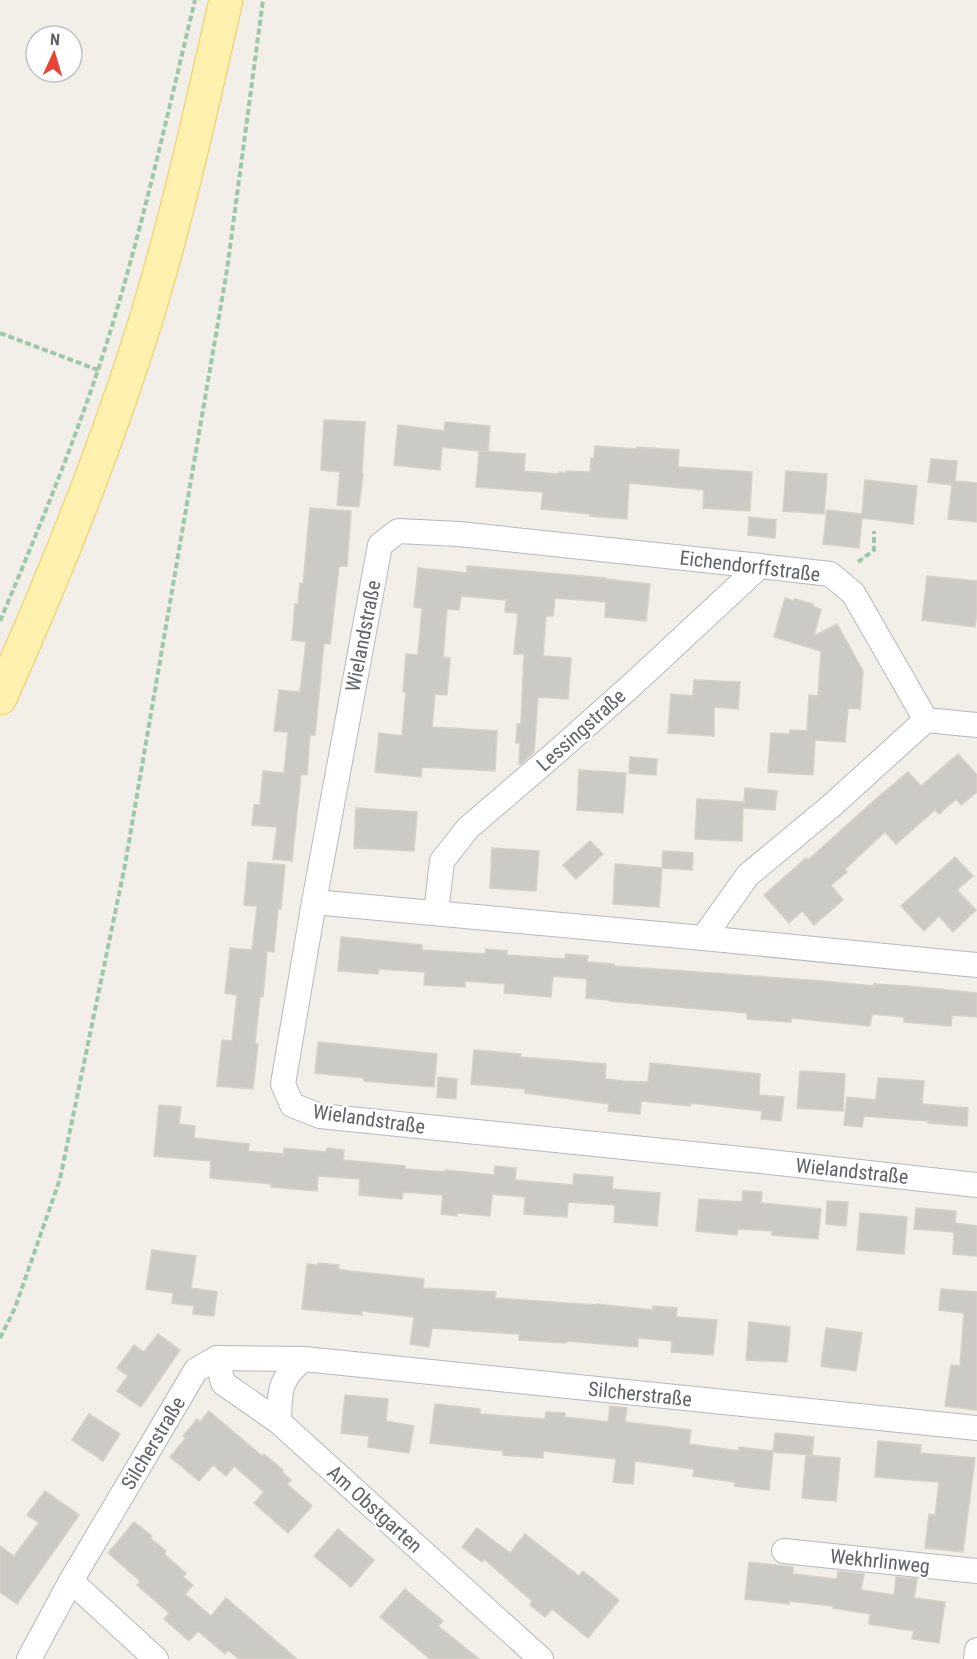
<svg xmlns="http://www.w3.org/2000/svg" width="977" height="1659" viewBox="0 0 977 1659" font-family="'Roboto Condensed',sans-serif">
  <rect width="100%" height="100%" fill="#f1efe8"/>
  <g fill="#cccac5" stroke="#d6d1c6" stroke-width="1.5">
    <path d="M324,420L365,422L362,474H363L359,507L337,505L340,472L321,470Z"/>
    <path d="M445,422L490,426L488,452L442,447L440,470L394,465L398,425L444,431Z"/>
    <path d="M595,446L636,449L637,447L679,450L678,467L752,472L750,511L703,508L704,490L629,483L627,519L590,516L591,514L541,509L543,492L476,487L479,451L525,454L524,471L558,474L559,472L566,473V471L590,472L591,458L594,459Z"/>
    <path d="M931,459L957,461L955,481L977,483V522L948,519L952,485L928,482Z"/>
    <path d="M786,471L827,474L824,514L783,511Z"/>
    <path d="M865,480L917,486L913,524L862,518L859,548L823,544L827,510L862,514Z"/>
    <path d="M310,508L351,511L347,566H339L330,644L324,643L315,735H310L307,775L301,774L292,861L273,859L277,827L252,825L254,805H260L263,771L284,773L288,732L274,731L279,690L300,692L306,642L292,640L295,604H298L300,583L303,584Z"/>
    <path d="M749,517L776,520L775,538L748,535Z"/>
    <path d="M467,566L605,578V579L650,584L646,621L605,617L606,602L555,598L553,616H546L543,656L571,658L568,699L538,697L534,752L521,764H519L520,743H516L517,724H521L524,654H514L518,613L505,612L506,600L461,596L459,610L447,609L443,657L450,658L447,695L435,694L432,727L497,731L495,771L422,767L421,777L375,772L379,733L402,736L406,692H403L406,654L418,655L422,608L414,607L418,568L467,573Z"/>
    <path d="M927,576L977,581V612L975,627L922,620Z"/>
    <path d="M785,598L794,601L795,599L813,604V607L821,609L814,636L837,624L863,671L860,709L848,708L845,742L815,740L813,775L768,772L771,733L790,734V730L807,731L809,695L818,696L821,651L774,637Z"/>
    <path d="M694,680L740,682L738,709L714,707V736L668,733L671,694L693,696Z"/>
    <path d="M958,754L977,775V792L961,805L956,799L939,814L935,810L896,844L885,832L845,869L847,872L831,885L843,900L814,925L802,911L789,923L764,895L806,858L808,860L878,797L908,772L921,786Z"/>
    <path d="M630,757L657,759L656,775L629,773Z"/>
    <path d="M579,770L626,773L623,813L577,810Z"/>
    <path d="M745,788L777,791L775,810L743,808L742,841L695,839L697,799L744,802V804Z"/>
    <path d="M356,808L417,812L414,851L354,848Z"/>
    <path d="M590,841L603,854L576,879L563,865Z"/>
    <path d="M492,848L539,851L536,891L490,888Z"/>
    <path d="M663,851L693,853L692,870L662,868Z"/>
    <path d="M955,857L973,876L957,890L976,910L953,932L939,916L924,931L901,906Z"/>
    <path d="M248,862L285,865L281,909H278L274,952L267,951L263,997H260L255,1043L258,1044L253,1089L217,1086L222,1040L232,1041L237,995L225,993L230,948L252,950L257,906L244,905Z"/>
    <path d="M615,864L662,868L659,907L613,904Z"/>
    <path d="M341,937L422,945V950L485,954L486,949L507,951V955L565,959L566,954L588,956L587,962L614,964V966L822,981L874,986V984L908,986L977,993V1017L952,1015L951,1026L904,1022V1017L872,1014L870,1026L791,1018V1022L747,1019V1013L609,1001V1000L586,998L587,979L553,976L551,997L504,993L505,984L465,981V987L424,985L425,972L379,969L378,974L338,971Z"/>
    <path d="M318,1042L437,1054L434,1087L364,1081V1078L315,1073Z"/>
    <path d="M474,1050L521,1054L520,1057L606,1064L605,1079L622,1081L648,1082L650,1063L760,1074L759,1095L784,1097L781,1121L761,1119L762,1111L691,1103L690,1106L641,1101L640,1114L608,1111L609,1104L525,1093V1089L471,1084Z"/>
    <path d="M800,1071L845,1074L843,1111L797,1108Z"/>
    <path d="M438,1077L457,1079L456,1099L437,1097Z"/>
    <path d="M878,1078L924,1081L922,1104L968,1108L967,1126L928,1123V1121L864,1116L862,1127L844,1125L847,1097L876,1100Z"/>
    <path d="M159,1105L181,1107L179,1124L195,1126L194,1138L249,1144L248,1151L284,1154V1148L326,1152L327,1148L344,1150L343,1160L405,1166V1169L445,1172V1170L494,1175L495,1166L516,1168L515,1180L573,1185L574,1174L613,1177L612,1189L660,1193L657,1226L614,1222L615,1205L568,1202L567,1217L524,1214L525,1197L492,1194L490,1216L457,1213V1216L441,1214L443,1195L403,1192L402,1199L359,1195L360,1179L318,1176L317,1191L271,1187V1184L210,1178L211,1161L154,1156Z"/>
    <path d="M743,1191L762,1192L761,1203L821,1209L818,1239L772,1235V1231L738,1229L737,1235L696,1231L699,1199L742,1202Z"/>
    <path d="M827,1201L848,1202L846,1226L826,1224Z"/>
    <path d="M916,1208L956,1211L955,1223L977,1226V1256L953,1254L954,1232L914,1229Z"/>
    <path d="M860,1213L907,1217L904,1254L857,1250Z"/>
    <path d="M152,1250L196,1256L191,1288L217,1292L214,1316L193,1314L194,1306L172,1303L173,1293L146,1289Z"/>
    <path d="M318,1263L339,1265L338,1269L350,1271L424,1279L423,1288L496,1292L495,1298L597,1305V1304L653,1310V1306L677,1308L676,1317L717,1320L713,1355L671,1352L672,1341L638,1338V1347L566,1341V1343L519,1340V1334L432,1328L429,1347L410,1344L414,1317L362,1311V1315L302,1309L307,1264L318,1265Z"/>
    <path d="M941,1289L977,1292V1410L945,1406L951,1365L960,1366L964,1313L939,1310Z"/>
    <path d="M749,1322L790,1327L787,1362L746,1360Z"/>
    <path d="M826,1328L862,1333L856,1371L821,1366Z"/>
    <path d="M158,1334L180,1350L141,1407L117,1391L128,1376L117,1368L134,1345L144,1352Z"/>
    <path d="M345,1395L388,1399L386,1421L414,1426L409,1453L368,1447L369,1436L341,1433Z"/>
    <path d="M435,1404L480,1409V1414L545,1419L546,1412L565,1413V1417L608,1422L610,1406L627,1408L625,1422L691,1430L689,1444L739,1451V1447L773,1451L769,1490L735,1486V1482L693,1476L694,1469L635,1461L633,1484L613,1482L616,1459L543,1451V1458L503,1455V1451L430,1443Z"/>
    <path d="M209,1411L262,1456L264,1454L283,1470L282,1472L291,1480L287,1484L312,1506L288,1533L254,1503L264,1492L234,1466L226,1476L213,1465L199,1481L170,1457L186,1438L183,1436L197,1419L200,1422Z"/>
    <path d="M89,1414L120,1434L103,1461L72,1440Z"/>
    <path d="M775,1433L814,1437L812,1455L773,1452Z"/>
    <path d="M878,1441L921,1445L920,1453L975,1458L963,1552L925,1548L929,1514L935,1515L939,1482L875,1477Z"/>
    <path d="M806,1455L840,1458L836,1501L802,1498Z"/>
    <path d="M45,1491L79,1515L17,1604L0,1592V1546L14,1556L39,1523L27,1515Z"/>
    <path d="M134,1522L152,1536L150,1538L166,1551L164,1554L186,1573L183,1577L193,1585L185,1594L211,1616L226,1598L297,1659H239L228,1650L225,1654L198,1631L189,1641L164,1619L169,1613L137,1585L140,1581L108,1553Z"/>
    <path d="M477,1528L510,1553L525,1534L579,1576L583,1571L619,1600L588,1638L552,1609L545,1617L530,1605L532,1601L484,1559L482,1562L462,1547Z"/>
    <path d="M338,1529L374,1560L351,1587L314,1556Z"/>
    <path d="M749,1562L793,1567V1574L837,1579L838,1571L864,1574L861,1590L894,1595L896,1577L917,1579L914,1598L945,1602L939,1643L912,1639L914,1631L869,1624L870,1614L833,1608V1606L789,1601V1604L745,1599Z"/>
    <path d="M405,1589L443,1621L438,1626L479,1659H430L380,1617Z"/>
  </g>
  <g fill="none" stroke-linecap="round" stroke-linejoin="round">
    <g stroke="#b5b8bc" stroke-width="26">
      <g id="minor">
        <path d="M977,725L926,720L853,593L830,574L760,566L459,534L398,531L380,545L314,902L283,1084L292,1105L320,1116L761,1161L977,1185"/>
        <path d="M314,902L703,938L977,965"/>
        <path d="M436,913L442,861L468,828L552,756L633,684L760,566"/>
        <path d="M703,938L748,875L830,807L926,720"/>
        <path d="M217,1358L223,1383L279,1422L541,1659"/>
        <path d="M279,1422C280,1392 278,1379 304,1359"/>
        <path d="M784,1551L977,1571"/>
        <path d="M29,1659L71,1581"/>
        <path d="M156,1659L71,1581L196,1370L217,1358L304,1359L977,1428"/>
        <path d="M976,1659L977,1650"/>
      </g>
    </g>
    <g stroke="#f2c960" stroke-width="35">
      <path id="primary" d="M0,698C56,573 108,444 148,313C179,210 202,105 226,0"/>
    </g>
    <g stroke="#9cc7a9" stroke-width="4" stroke-dasharray="6 3" stroke-linecap="butt">
      <path d="M0,333L98,370"/>
      <path d="M858,562L874,550V531"/>
      <path d="M0,621C35,538 69,456 98,370C138,249 165,124 195,0"/>
      <path d="M0,1338L15,1308L60,1179L125,865L227,270L263,0"/>
    </g>
    <use href="#minor" stroke="#fff" stroke-width="24"/>
    <use href="#primary" stroke="#fff2af" stroke-width="33"/>
  </g>
  <g text-anchor="middle" dominant-baseline="central" stroke-width="5" stroke-linejoin="round" paint-order="stroke">
    <g font-size="20" fill="#5f6368" stroke="#fff">
      <text transform="translate(750 566) rotate(7)">Eichendorffstraße</text>
      <text transform="translate(363 636) rotate(-79)">Wielandstraße</text>
      <text transform="translate(581 730) rotate(-42)">Lessingstraße</text>
      <text transform="translate(369 1119) rotate(8)">Wielandstraße</text>
      <text transform="translate(852 1171) rotate(6)">Wielandstraße</text>
      <text transform="translate(640 1394) rotate(6)">Silcherstraße</text>
      <text transform="translate(153 1443) rotate(-59)">Silcherstraße</text>
      <text transform="translate(375 1509) rotate(42)">Am Obstgarten</text>
      <text transform="translate(880 1561) rotate(6)">Wekhrlinweg</text>
    </g>
  </g>
  <g transform="translate(54 54) rotate(4)"><circle r="28" fill="#ffffff" stroke="#bfc1c3" stroke-width="1.5"/>
  <path d="M0-4.5L10 22L0 15L-10 22Z" fill="#ea4335"/>
  <text y="-9" font-size="16" font-weight="bold" text-anchor="middle" fill="#5f6368">N</text>
  </g>
</svg>
